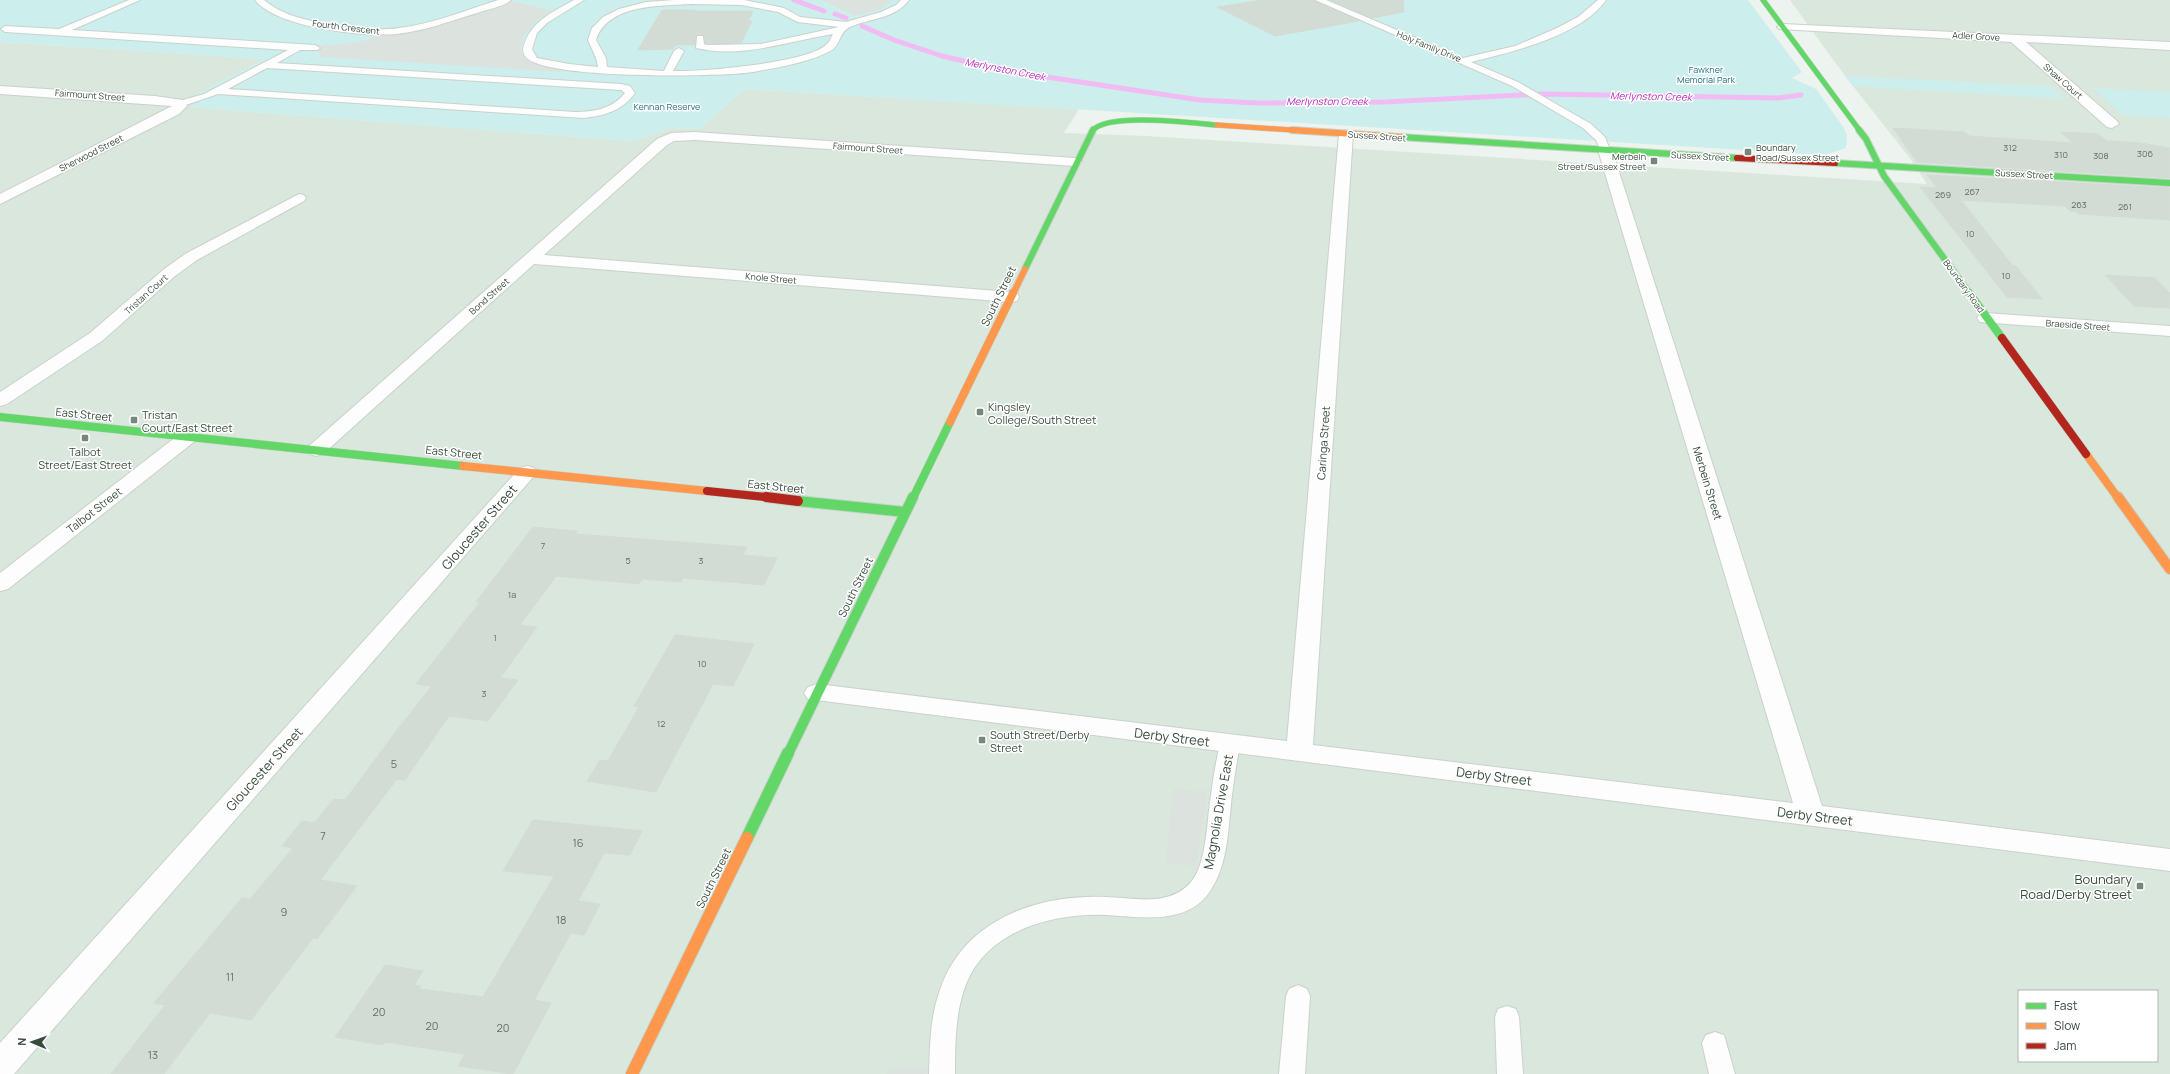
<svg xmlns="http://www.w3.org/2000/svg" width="2170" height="1074" viewBox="0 0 2170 1074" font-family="Manrope,sans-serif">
  <rect width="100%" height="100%" fill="#edf3ee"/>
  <path fill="#dae7dd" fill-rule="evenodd" d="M1790,0H2170V1074H0V42L266,59L195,95L211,96L190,107L632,141L673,128L699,129L744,89L1079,109L1064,133L1146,136L1927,184L1909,157L1845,76ZM2019,991H2157V1061H2019Z"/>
  <g fill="#ccefed">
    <path d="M0,0H1748L1802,72L1792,78L1816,89L1844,128L1847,135L1846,148L1825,155L744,89L699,129L673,128L632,141L189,107L210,96L194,95L265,59L0,42Z"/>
    <path d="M1845,76L2051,86L2064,99L1854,86Z"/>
    <path d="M2093,88L2170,92V118L2124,116Z"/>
  </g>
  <g fill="#dce2de">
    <path d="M822,0H893L880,9L855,16Z"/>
    <path d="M512,1L554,11L537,20L524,35L521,49L524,58L530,62L564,69L560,72L321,57L313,46L345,44L363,41L380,35L400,33Z"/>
    <path d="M1173,789L1207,791L1196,866L1166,862Z"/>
    <path d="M928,1068L927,1074H887V1069Z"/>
  </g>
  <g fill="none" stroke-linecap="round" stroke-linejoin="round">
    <g stroke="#f0bcf3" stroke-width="5">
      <path d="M794,0L824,11"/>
      <path d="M835,14L846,18"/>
      <path d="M862,26L894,40L942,56L1007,71L1200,100L1257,103L1385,102L1543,94L1778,98L1801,95"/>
    </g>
  </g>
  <g fill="#d3dbd5" stroke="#d3dcd4">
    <path d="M1263,0H1314L1359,21L1275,36L1217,7Z"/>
    <path d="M1330,0H1403L1404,12L1372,18Z"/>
    <path d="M662,10H695L694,11H753L748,21H752L741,43L708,44L705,43L704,35L697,34L695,45H676L673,49L638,50Z"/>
    <path d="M1893,128L1964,132L1969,136L2073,143L2061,132L2098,134L2107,141L2141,143L2170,148V178L1917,162Z"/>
    <path d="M1927,175L2170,188V220L2079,214L2077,212L2070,211L2065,206L1961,200L2013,266H2016L2042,299L2007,297L1920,187L1937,188Z"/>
    <path d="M2105,275L2155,278L2170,293V308L2134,306Z"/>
    <path d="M533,527L577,531L575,534L747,547L743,555L777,558L764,585L683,578L681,582L642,579L639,584L556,576L520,625L537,627L500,678L518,680L488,721L449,716L405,780L397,779L320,880L357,886L317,939L313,938L251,1020L210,1013L164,1074H111L165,1005L154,1003L242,898L250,899L293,848L282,846L302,821L314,823L334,799L345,800L397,730L432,686L416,684L480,602H476Z"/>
    <path d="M675,635L754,644L733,686L713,684L656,792L587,781L600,760L608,761L639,707L634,706Z"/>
    <path d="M533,820L642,831L630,855L604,853L578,901L600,904L584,935L571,933L534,1000L551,1003L513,1074L458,1066L465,1054L385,1042L383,1045L335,1037L385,965L423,971L414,985L421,986L419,989L483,997L554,876L503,871Z"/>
  </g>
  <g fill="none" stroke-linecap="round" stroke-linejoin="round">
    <g stroke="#cad1cc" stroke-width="2">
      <g id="lane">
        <path d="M129,0H140L72,30L315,45L320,48L318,50H300L277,63L621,84L630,86L635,93C622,111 604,116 583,118L218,94L180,107L175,104L176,102L204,94L288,50L5,32L1,29L5,26L59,29ZM267,68L621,90L625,93C612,109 594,112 575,112L228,89Z"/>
        <path d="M255,0H264C279,13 298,18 317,22C343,27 372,32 399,28C433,24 466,10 498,0H511C504,7 487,9 477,13C451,21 424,31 397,34C363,37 277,28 255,0Z"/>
        <path d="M574,0H584L547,23L537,33L532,49L537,58L569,64L598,67L596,58L588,40L592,28L603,17L619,9L646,2L674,0H744L784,8L800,17L846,22L881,12L896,5L901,0H909C895,19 870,18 850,27C840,31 840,45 832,50C809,63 779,67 753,72C722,77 540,80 525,56C522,51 523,47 525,42C533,20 555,11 574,0ZM691,4L741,5L778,12L798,22L839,27L761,44L708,45L704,44L703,36H697L696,48C742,59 788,41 833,34C831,37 830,42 827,44C809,63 701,72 673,71L684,51L679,48L674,51L664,71L607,67L606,58L596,40C608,4 660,6 691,4Z"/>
        <path d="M1315,0H1326L1463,58L1515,46L1557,28L1578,17L1598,0H1606C1581,36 1512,52 1471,62L1518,82L1591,124L1605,137L1610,150L1605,153L1601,152L1596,140L1583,128L1512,86Z"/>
        <path d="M1230,737L1237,739L1240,744C1237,761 1234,778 1232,795C1228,827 1229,866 1208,894C1185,925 1140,917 1106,915C1051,913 983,931 964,990C955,1017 955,1046 955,1074H929C930,1046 930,1017 940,990C963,920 1037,894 1106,897C1135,898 1170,907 1191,882C1207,864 1207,818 1211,795C1213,778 1216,761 1220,744L1223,739Z"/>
        <path d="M1298,985L1307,989L1310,996L1305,1074H1279L1286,996L1289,989Z"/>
        <path d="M1507,1006L1516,1009L1519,1017L1523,1074H1497L1495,1017L1498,1009Z"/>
        <path d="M1715,1032L1724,1035L1735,1074H1709L1702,1043L1706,1035Z"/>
      </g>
    </g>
    <g stroke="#cad1cc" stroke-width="2">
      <g id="street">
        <path d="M1783,24L2170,42V50L2026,42L2117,121L2119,124L2112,128L2107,127L2011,42L1779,29L1777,27Z"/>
        <path d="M0,86L155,96L183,100L187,106L179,114L0,204V194L172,106L0,94Z"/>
        <path d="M1346,130L1353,134L1313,745L1793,803L1598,150L1605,146L1612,150L1822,806L2170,849V871L808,699L804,693L808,687L817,684L1287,741L1339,134Z"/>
        <path d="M695,132L1075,158L1082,162L1075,166L695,140L674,141L667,145L544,255L1011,292L1017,293L1019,297L1017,301L1011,302L534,264L323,454L316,456L309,454L306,450L309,446L657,139L671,133Z"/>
        <path d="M299,194L304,195L306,198L304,201L197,260L175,276L102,341L7,404L0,406V392L90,333L163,270L185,254Z"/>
        <path d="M1986,313L2170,326V336L1980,322L1977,318L1980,314Z"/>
        <path d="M188,431L195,433L198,437L195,441L8,589L0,591V573L181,433Z"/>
        <path d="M527,466L534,468L537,472L534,476L14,1074H0V1043L520,468Z"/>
      </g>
    </g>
    <g stroke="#c5d4c9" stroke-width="6">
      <g id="fast-far4">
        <path d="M1763,0L1860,131"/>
        <path d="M1092,131C1107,112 1192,123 1217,125"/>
      </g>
    </g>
    <g stroke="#c5d4c9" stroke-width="8">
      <g id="fast-far3">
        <path d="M1859,130L1866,139L1884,176L1970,294"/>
        <path d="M1400,137L1737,158"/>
        <path d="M1835,163L2170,183"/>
        <path d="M1025,269L1093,130"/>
      </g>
    </g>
    <g stroke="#c5d4c9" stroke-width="9">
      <g id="fast-far2">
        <path d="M1969,293L2002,338"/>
        <path d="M0,417L463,466"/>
        <path d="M913,498L950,422"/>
      </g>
    </g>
    <g stroke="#c5d4c9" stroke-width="12">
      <g id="fast-far1">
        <path d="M798,501L905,512"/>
        <path d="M788,754L913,497"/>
      </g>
    </g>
    <g stroke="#c5d4c9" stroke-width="14">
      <path id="fast" d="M747,838L788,753"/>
    </g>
    <g stroke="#c5d4c9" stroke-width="6">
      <path id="slow-far4" d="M1217,125L1307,131"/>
    </g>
    <g stroke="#c5d4c9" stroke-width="8">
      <g id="slow-far3">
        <path d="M1292,130L1400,137"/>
        <path d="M1013,294L1025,269"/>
      </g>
    </g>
    <g stroke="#c5d4c9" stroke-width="9">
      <g id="slow-far2">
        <path d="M950,422L1013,293"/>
        <path d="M2086,454L2118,498"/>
        <path d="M463,466L707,491"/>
      </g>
    </g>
    <g stroke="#c5d4c9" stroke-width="12">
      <path id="slow-far1" d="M2118,497L2170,569"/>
    </g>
    <g stroke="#c5d4c9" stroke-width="14">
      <path id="slow" d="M632,1074L747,838"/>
    </g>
    <g stroke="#c5d4c9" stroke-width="8">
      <path id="jam-far2" d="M1737,158L1835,163"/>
    </g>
    <g stroke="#c5d4c9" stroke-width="9">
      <g id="jam-far1">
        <path d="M2002,338L2086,454"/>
        <path d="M707,491L775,498"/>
      </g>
    </g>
    <g stroke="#c5d4c9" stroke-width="12">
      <path id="jam" d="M766,497L798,501"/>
    </g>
    <use href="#lane" fill="#fcfdfc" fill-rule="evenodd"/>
    <use href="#street" fill="#fcfdfc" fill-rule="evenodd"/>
    <use href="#fast-far4" stroke="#63d668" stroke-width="5"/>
    <use href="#fast-far3" stroke="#63d668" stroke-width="6"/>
    <use href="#fast-far2" stroke="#63d668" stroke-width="8"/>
    <use href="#fast-far1" stroke="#63d668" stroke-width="10"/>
    <use href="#fast" stroke="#63d668" stroke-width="12"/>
    <use href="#slow-far4" stroke="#ff974d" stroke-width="5"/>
    <use href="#slow-far3" stroke="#ff974d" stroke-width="6"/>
    <use href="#slow-far2" stroke="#ff974d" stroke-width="8"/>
    <use href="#slow-far1" stroke="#ff974d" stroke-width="10"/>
    <use href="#slow" stroke="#ff974d" stroke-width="12"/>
    <use href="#jam-far2" stroke="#b3261e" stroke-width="6"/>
    <use href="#jam-far1" stroke="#b3261e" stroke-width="8"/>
    <use href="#jam" stroke="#b3261e" stroke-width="10"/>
  </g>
  <g fill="#77867a" stroke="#fff" stroke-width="1.5">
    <rect x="1744" y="148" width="8" height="8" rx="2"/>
    <rect x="1650" y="157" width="8" height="8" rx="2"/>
    <rect x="976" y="408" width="8" height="8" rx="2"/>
    <rect x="130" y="416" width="8" height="8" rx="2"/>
    <rect x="81" y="434" width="8" height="8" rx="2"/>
    <rect x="978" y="736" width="8" height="8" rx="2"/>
    <rect x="2136" y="882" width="8" height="8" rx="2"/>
  </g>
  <g text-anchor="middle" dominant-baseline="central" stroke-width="3" stroke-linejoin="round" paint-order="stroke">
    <g font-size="9" fill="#374b3b" stroke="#fff">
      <text transform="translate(346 27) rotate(7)">Fourth Crescent</text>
      <text transform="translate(1976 36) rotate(3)">Adler Grove</text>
      <text transform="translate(1429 46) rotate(22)">Holy Family Drive</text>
      <text transform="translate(2063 81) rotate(41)">Shaw Court</text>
      <text transform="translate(90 95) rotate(4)">Fairmount Street</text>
      <text transform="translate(1377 136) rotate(4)">Sussex Street</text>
      <text transform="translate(868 148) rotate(4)">Fairmount Street</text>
      <text transform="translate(91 153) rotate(-27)">Sherwood Street</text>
      <text transform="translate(1700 156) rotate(3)">Sussex Street</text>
      <text transform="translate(2024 174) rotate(3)">Sussex Street</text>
      <text transform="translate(771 278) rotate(5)">Knole Street</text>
      <text transform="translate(1964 286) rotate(54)">Boundary Road</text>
      <text transform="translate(146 294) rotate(-42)">Tristan Court</text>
      <text transform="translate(489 296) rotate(-42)">Bond Street</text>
      <text transform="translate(2078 325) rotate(4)">Braeside Street</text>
    </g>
    <g font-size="9" fill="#267282" stroke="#fff">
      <text x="1706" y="69">Fawkner<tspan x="1706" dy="10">Memorial Park</tspan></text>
      <text x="667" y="106">Kennan Reserve</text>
    </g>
    <g font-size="9" fill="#374b3b" stroke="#fff" text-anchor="start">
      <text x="1756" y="147">Boundary<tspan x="1756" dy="10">Road/Sussex Street</tspan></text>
      <text x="1646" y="156" text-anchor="end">Merbein<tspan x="1646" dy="10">Street/Sussex Street</tspan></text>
    </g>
    <g font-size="9" fill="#607063">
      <text x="2010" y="147">312</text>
      <text x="2145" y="153">306</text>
      <text x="2061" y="154">310</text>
      <text x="2101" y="155">308</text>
      <text x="1972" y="191">267</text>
      <text x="1943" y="194">269</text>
      <text x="2079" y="204">263</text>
      <text x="2125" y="206">261</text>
      <text x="1970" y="233">10</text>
      <text x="2006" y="275">10</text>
      <text x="543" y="545">7</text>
      <text x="628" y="560">5</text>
      <text x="701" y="560">3</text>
      <text x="512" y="594">1a</text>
      <text x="495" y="637">1</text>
      <text x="702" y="663">10</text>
      <text x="484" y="693">3</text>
      <text x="661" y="723">12</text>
    </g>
    <g font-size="10" font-style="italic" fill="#bb28bf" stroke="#fff">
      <text transform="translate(1005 69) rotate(11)">Merlynston Creek</text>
      <text transform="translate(1651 96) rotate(1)">Merlynston Creek</text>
      <text x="1327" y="101">Merlynston Creek</text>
    </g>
    <g font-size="11" fill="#374b3b" stroke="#fff">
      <text transform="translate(998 296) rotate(-64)">South Street</text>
      <text transform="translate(84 414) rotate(6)">East Street</text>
      <text transform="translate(1323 443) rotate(-86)">Caringa Street</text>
      <text transform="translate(454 452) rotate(6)">East Street</text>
      <text transform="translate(1708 483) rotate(73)">Merbein Street</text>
      <text transform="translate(776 486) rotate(6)">East Street</text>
      <text transform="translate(94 510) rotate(-38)">Talbot Street</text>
      <text transform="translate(855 587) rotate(-64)">South Street</text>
      <text transform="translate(713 878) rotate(-64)">South Street</text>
    </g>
    <g font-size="11" fill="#374b3b" stroke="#fff" text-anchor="start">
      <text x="988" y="406">Kingsley<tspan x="988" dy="13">College/South Street</tspan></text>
      <text x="142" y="414">Tristan<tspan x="142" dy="13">Court/East Street</tspan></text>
      <text x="85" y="451" text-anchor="middle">Talbot<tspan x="85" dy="13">Street/East Street</tspan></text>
      <text x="990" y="734">South Street/Derby<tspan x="990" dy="13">Street</tspan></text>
    </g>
    <g font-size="11" fill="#607063">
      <text x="394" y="763">5</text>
      <text x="323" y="835">7</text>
      <text x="578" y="842">16</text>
      <text x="284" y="911">9</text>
      <text x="561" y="919">18</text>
      <text x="230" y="976">11</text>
      <text x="379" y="1011">20</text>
      <text x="432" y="1025">20</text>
      <text x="503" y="1027">20</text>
      <text x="153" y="1054">13</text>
    </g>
    <g font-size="13" fill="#374b3b" stroke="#fff">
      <text transform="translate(479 527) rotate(-49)">Gloucester Street</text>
      <text transform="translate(1172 737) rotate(7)">Derby Street</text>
      <text transform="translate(264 769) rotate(-48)">Gloucester Street</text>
      <text transform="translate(1494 776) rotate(7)">Derby Street</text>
      <text transform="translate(1218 812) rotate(-80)">Magnolia Drive East</text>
      <text transform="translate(1815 816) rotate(7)">Derby Street</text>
    </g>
    <g font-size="13" fill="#374b3b" stroke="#fff" text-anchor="end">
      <text x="2132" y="879">Boundary<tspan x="2132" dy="15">Road/Derby Street</tspan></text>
    </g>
  </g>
  <rect x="2018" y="990" width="140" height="72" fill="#ffffff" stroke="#afb7b1"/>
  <rect x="2026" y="1003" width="20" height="6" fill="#63d668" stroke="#afb7b1"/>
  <text x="2054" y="1010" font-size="12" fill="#374b3b">Fast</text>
  <rect x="2026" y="1023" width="20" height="6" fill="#ff974d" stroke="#afb7b1"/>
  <text x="2054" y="1030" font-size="12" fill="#374b3b">Slow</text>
  <rect x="2026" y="1043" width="20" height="6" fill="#b3261e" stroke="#afb7b1"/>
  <text x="2054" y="1050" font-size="12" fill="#374b3b">Jam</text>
  <g transform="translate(32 1042) rotate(272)" stroke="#ffffff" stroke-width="3" paint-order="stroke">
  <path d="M0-3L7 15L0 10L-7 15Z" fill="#374b3b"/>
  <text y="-6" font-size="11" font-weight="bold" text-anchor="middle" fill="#374b3b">N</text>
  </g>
</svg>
